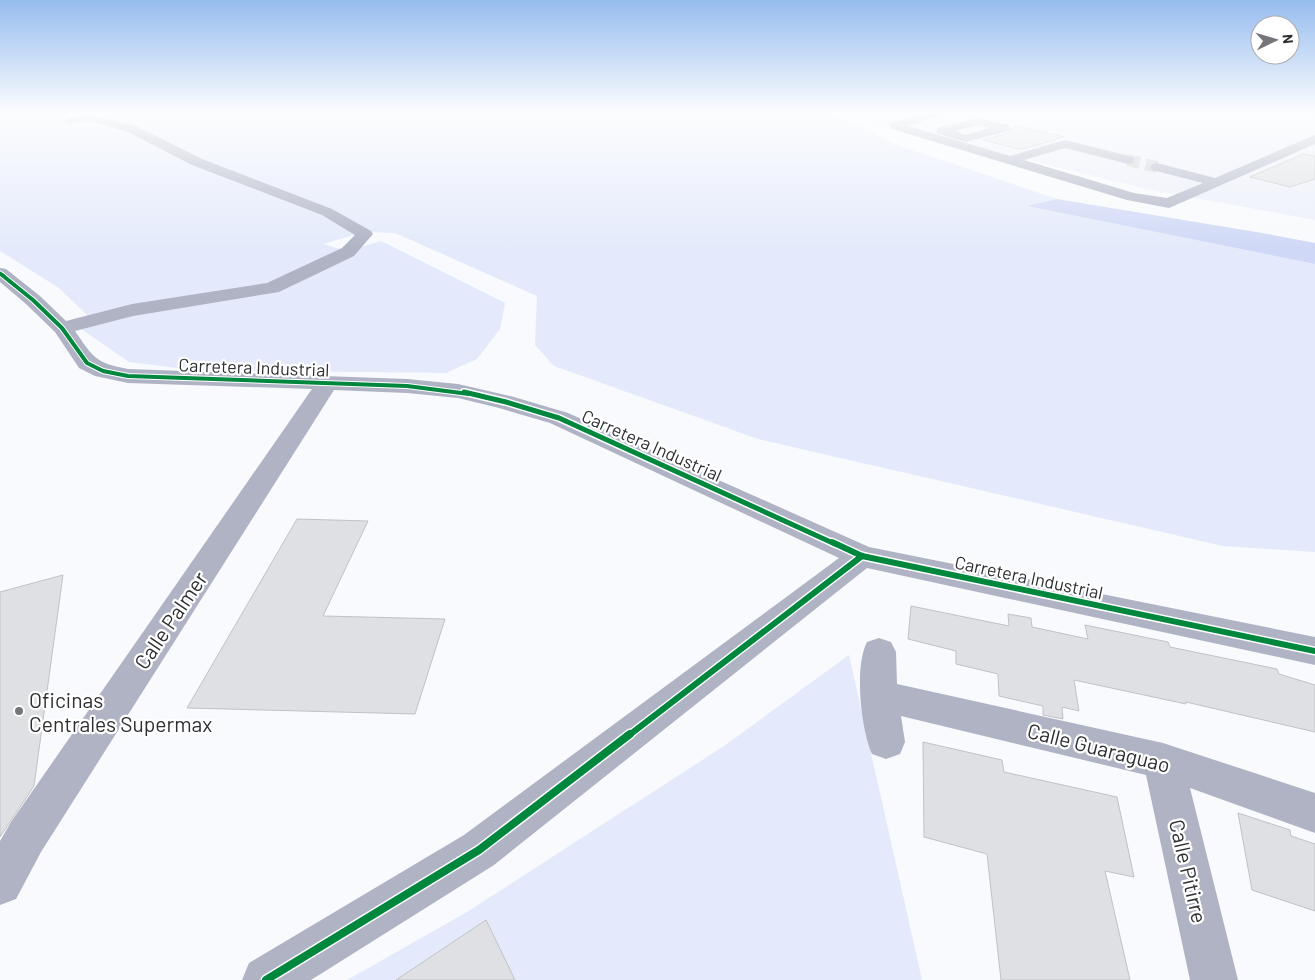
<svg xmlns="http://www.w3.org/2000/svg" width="1315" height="980" viewBox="0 0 1315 980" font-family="Barlow,sans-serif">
  <rect width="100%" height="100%" fill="#f8fafd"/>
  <path fill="#eceffa" d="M832,112H1315V220L1147,189Z"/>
  <g fill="#e4eafb">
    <path d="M0,112H820L852,121L894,144L1057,199L1028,206L1315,264V552L1223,546L758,439L554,366L535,345L537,296L395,233L364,232L323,244L347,251L381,241L505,303L500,329L477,359L446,373L193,370L129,362L80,328L87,315L59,288L0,251Z"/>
    <path d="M849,655L922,980H347L467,912L724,746Z"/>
  </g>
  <path fill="#cfd8f6" d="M1057,199L1268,234L1315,243V264L1027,206Z"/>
  <g fill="#dfe0e3" stroke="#c0c2c5">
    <path d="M1018,126L1064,137L1027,148L1018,149L983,140L1008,133L1012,128Z"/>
    <path d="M1303,154L1315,156V179L1290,187L1250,177Z"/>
    <path d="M297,519L368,521L323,616L445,619L415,714L187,708Z"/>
    <path d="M63,575L34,786L0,837V592Z"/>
    <path d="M911,606L1009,626L1008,614L1031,618L1032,627L1088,639L1085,625L1168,642L1170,647L1277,669L1279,674L1315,685V732L1186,702V704L1074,680L1079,711L1062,707L1063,719L1043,715V706L999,696L998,674L956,664V651L908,639Z"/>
    <path d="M923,742L1002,760L1004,772L1117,797L1134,877L1105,871L1130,980H1001L987,854L924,837Z"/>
    <path d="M1238,813L1290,830L1291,836L1315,844V911L1252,890Z"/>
    <path d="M486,920L515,980H396Z"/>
  </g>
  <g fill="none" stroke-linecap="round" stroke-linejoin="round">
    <path stroke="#d0d1d4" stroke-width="12" stroke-dasharray="12 6" stroke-linecap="butt" d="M1128,160L1157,167"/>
    <g fill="#afb3c4" fill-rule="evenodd">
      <path d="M929,112H946L944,114L908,126L1010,156L1065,140L1133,157L1135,160L1133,163L1128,164L1065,148L1024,160L1134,193L1167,198L1203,183L1152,170L1150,167L1152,164L1157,163L1215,178L1315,135V144L1169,208L1127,200L892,129L890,126L892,123Z"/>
      <path d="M91,115L136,126L202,159L332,209L371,231L373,234L354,256L279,292L133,316L75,331C93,357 95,363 128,369L407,379L458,384L514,397L568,413L869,547L1315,637V665L867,568L494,865L311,980H242L249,963L464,835L839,558L550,423L499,408L458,398L407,393L334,390L41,852L16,899L0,905V841L11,822L312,389L128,383L95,376L79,368L55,332L26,304L0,282V268L6,269L40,296L66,321L132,304L267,283L342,248L355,235L322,215L192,165L128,132L91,121L69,124L63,121L69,118Z"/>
      <path d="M978,118L1008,125L1010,128L1008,131L966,142L938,134L936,131L938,128ZM978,125L990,128L965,135L955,131Z"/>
      <path d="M879,638L891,642L896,652L897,684L1163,743L1315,793V833L1190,788L1238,980H1190L1146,775L901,716L905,742L900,754L886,759L872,754C861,729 854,667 867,642Z"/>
    </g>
    <g stroke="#fff" stroke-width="5">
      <path id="cycleway-far4" d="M0,273L4,276"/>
    </g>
    <g stroke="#fff" stroke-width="6">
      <path id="cycleway-far3" d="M2,275L33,300L62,328L87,363L103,371L128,376L407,386L469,394"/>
    </g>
    <g stroke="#fff" stroke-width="8">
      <path id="cycleway-far2" d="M464,392L506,402L559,418L835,544"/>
    </g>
    <g stroke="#fff" stroke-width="9">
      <g id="cycleway-far1">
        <path d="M832,542L862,556L1315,651"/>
        <path d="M628,736L862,556"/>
      </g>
    </g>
    <g stroke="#fff" stroke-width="11">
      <path id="cycleway" d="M266,980L479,850L630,734"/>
    </g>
    <use href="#cycleway-far4" stroke="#00873e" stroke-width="3"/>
    <use href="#cycleway-far3" stroke="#00873e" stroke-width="4"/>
    <use href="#cycleway-far2" stroke="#00873e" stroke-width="5"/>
    <use href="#cycleway-far1" stroke="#00873e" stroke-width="6"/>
    <use href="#cycleway" stroke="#00873e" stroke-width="8"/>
  </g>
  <linearGradient id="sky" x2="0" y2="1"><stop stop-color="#96bcef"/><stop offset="0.45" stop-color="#fcfdfe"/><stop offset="1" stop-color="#fcfdfe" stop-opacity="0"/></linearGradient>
  <rect width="1315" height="249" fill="url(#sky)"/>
  <circle fill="#757679" stroke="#fff" stroke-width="2" cx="19" cy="711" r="5"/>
  <g text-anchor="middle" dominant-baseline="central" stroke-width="4.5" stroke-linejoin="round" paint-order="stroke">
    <g font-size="18" fill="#2e2f32" stroke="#fff">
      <text transform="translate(254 367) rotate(2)">Carretera Industrial</text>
      <text transform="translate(652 445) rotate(24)">Carretera Industrial</text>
      <text transform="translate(1029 577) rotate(12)">Carretera Industrial</text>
    </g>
    <g font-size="21" fill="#2e2f32" stroke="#fff">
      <text transform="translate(170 620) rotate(-56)">Calle Palmer</text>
      <text transform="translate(1099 747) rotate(14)">Calle Guaraguao</text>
      <text transform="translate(1189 871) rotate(77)">Calle Pitirre</text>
    </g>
    <g font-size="21" fill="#2e2f32" stroke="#fff" text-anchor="start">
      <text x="29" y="699">Oficinas<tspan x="29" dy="24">Centrales Supermax</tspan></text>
    </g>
  </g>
  <g transform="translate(1275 40) rotate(85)"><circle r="24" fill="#ffffff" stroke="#abacad"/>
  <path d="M0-4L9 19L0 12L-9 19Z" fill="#757679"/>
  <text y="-8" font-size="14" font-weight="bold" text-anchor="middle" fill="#2e2f32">N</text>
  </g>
</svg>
